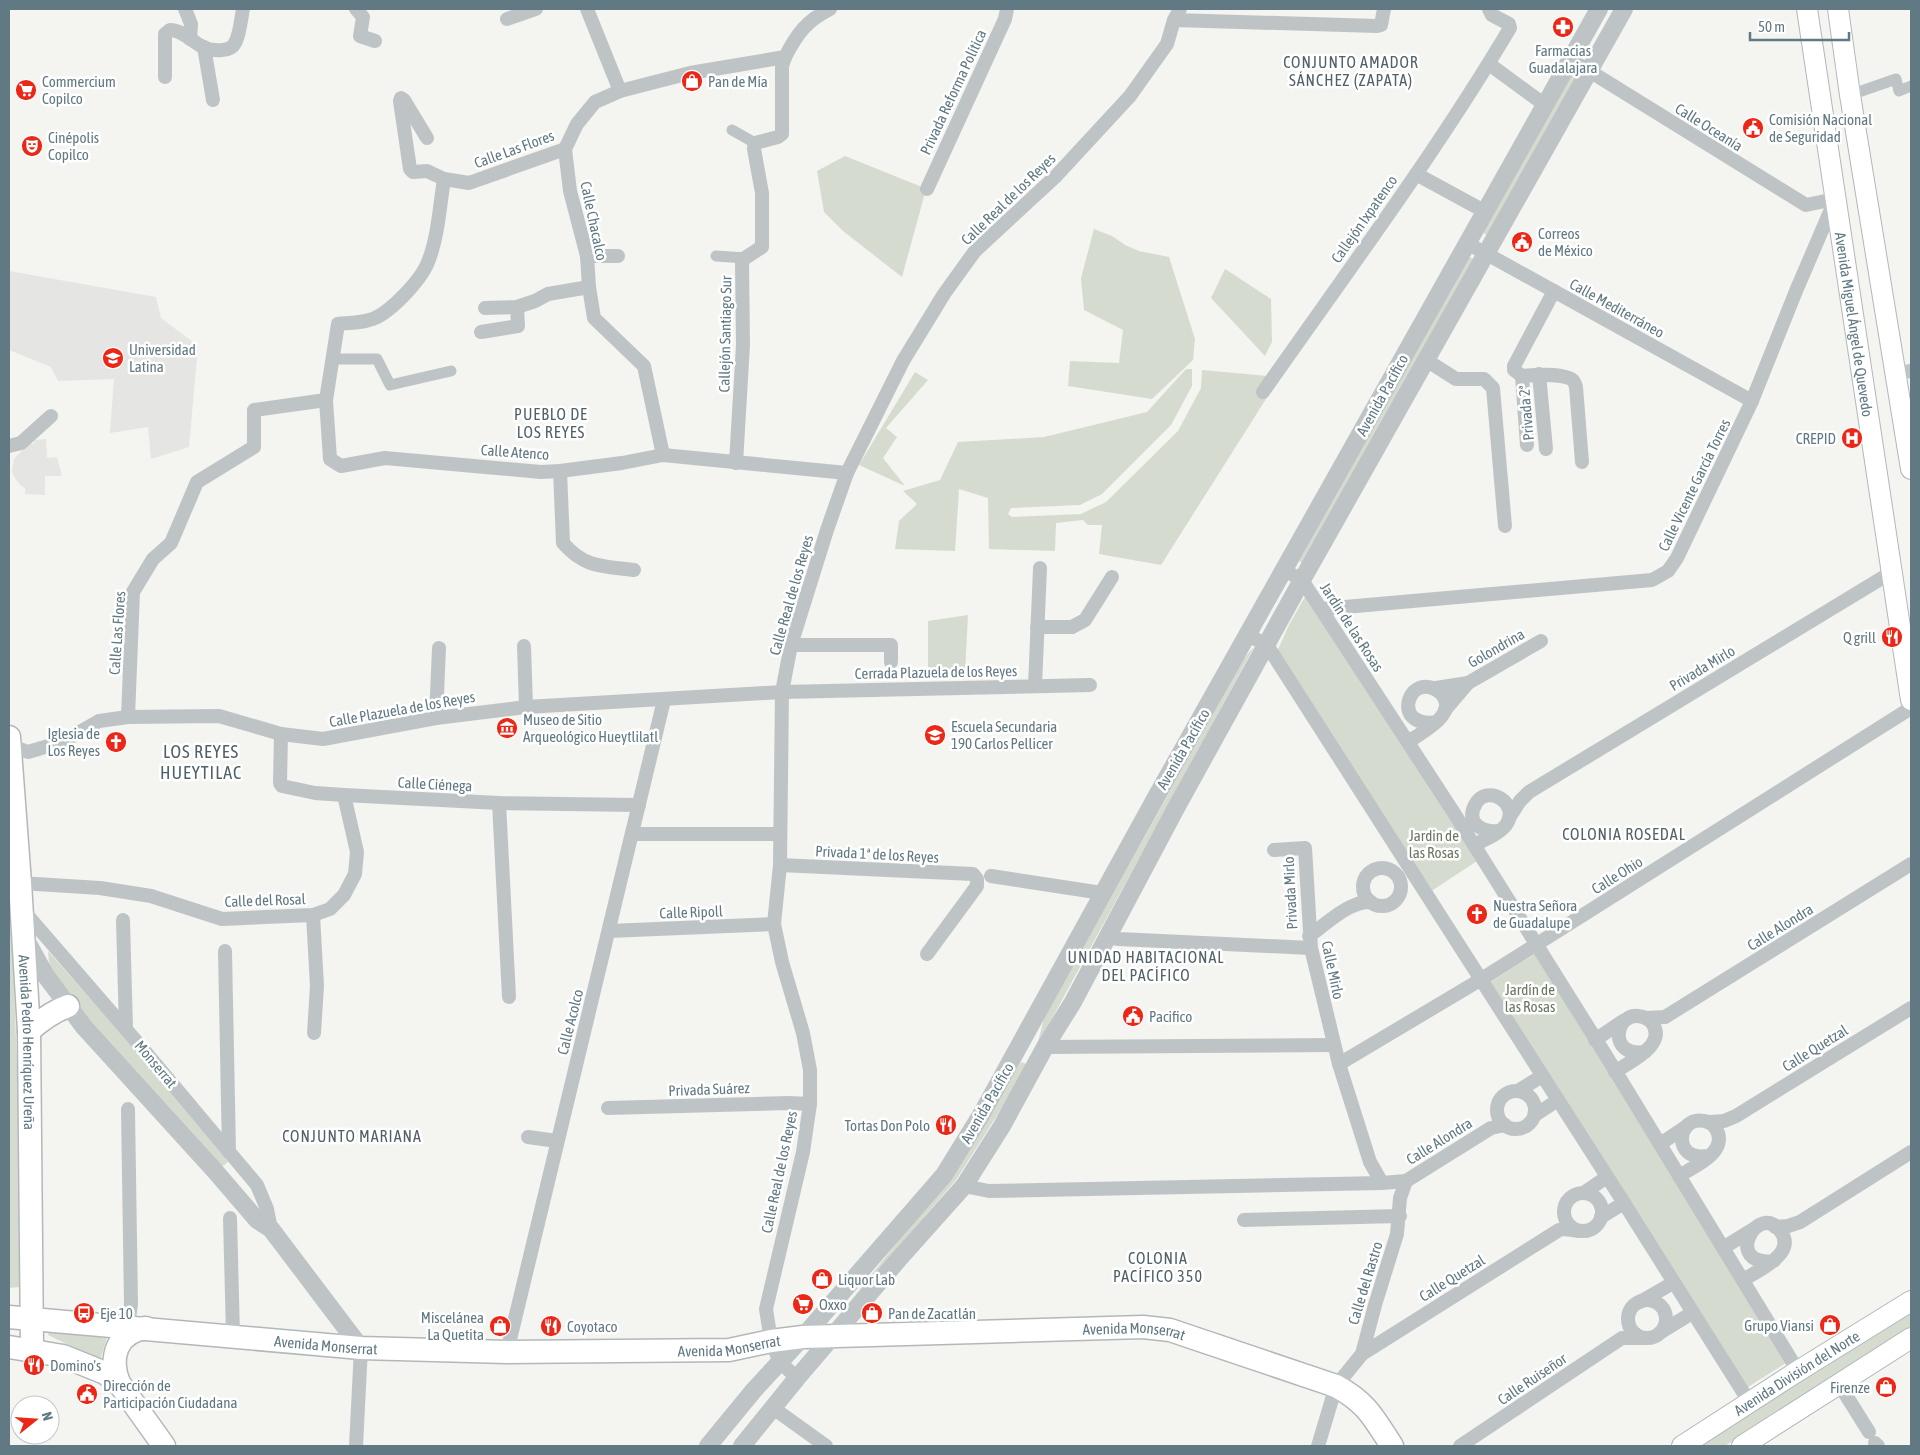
<svg xmlns="http://www.w3.org/2000/svg" width="1920" height="1455" viewBox="0 0 1920 1455" font-family="'Asap Condensed',sans-serif">
  <rect width="100%" height="100%" fill="#f4f4f0"/>
  <g fill="#e5e5e3">
    <path d="M9,271L156,297L161,318L198,346L189,447L151,459L148,427L110,433L114,379L58,381L51,367L9,350Z"/>
    <path d="M46,439L47,458L57,457L62,476H45V495L25,494V488L20,485L13,475L12,470L14,459L29,443L34,444V440Z"/>
  </g>
  <g fill="#d6dbd0">
    <path d="M1573,70L1579,75L1487,235L1482,232Z"/>
    <path d="M845,156L922,187L925,193L902,277L843,231L824,212L817,171Z"/>
    <path d="M1094,229L1112,236L1125,245L1139,251L1169,257L1195,339L1193,360L1152,399L1068,386L1070,361L1119,363L1123,330L1084,310L1081,278Z"/>
    <path d="M1469,257L1474,259L1302,563L1299,561Z"/>
    <path d="M1225,269L1271,299L1272,342L1265,356L1211,298Z"/>
    <path d="M1186,369H1192V386L1171,425L1102,494L1080,505L1011,508L1008,514L1012,517L1081,514L1106,502L1178,431L1201,388L1202,370L1268,376L1283,372L1161,565L1099,554L1102,525H1088L1083,520L1056,523L1055,551L989,549L988,498L959,489L955,551L895,549L899,521L917,504L903,491L940,480L958,442L1044,437L1147,412Z"/>
    <path d="M915,372L928,380L886,428L897,437L883,458L905,486L859,465Z"/>
    <path d="M1306,595L1480,859L1430,892L1276,654L1289,625Z"/>
    <path d="M968,615L965,672L928,673V621Z"/>
    <path d="M1254,647L1037,1046L1044,1018L1244,658Z"/>
    <path d="M9,906L13,959L24,1253L19,1287L9,1288Z"/>
    <path d="M48,951L210,1133L228,1162L217,1170L81,1017L50,973Z"/>
    <path d="M1538,952L1786,1363L1748,1387L1696,1314L1486,985Z"/>
    <path d="M1021,1062L1029,1065L956,1180L833,1323L950,1176Z"/>
    <path d="M1911,1309V1326L1725,1446H1697Z"/>
    <path d="M50,1326L110,1328L100,1360L48,1335Z"/>
  </g>
  <g fill="none" stroke-linecap="round" stroke-linejoin="round">
    <g stroke="#b1b8bb" stroke-width="22">
      <g id="secondary">
        <path id="s1" d="M1807,9L1911,700"/>
        <path d="M1838,9L1850,95L1911,469"/>
        <path id="s2" d="M1682,1446L1798,1371L1911,1301"/>
        <path d="M1742,1446L1911,1338"/>
      </g>
    </g>
    <g stroke="#b2b8ba" stroke-width="25">
      <g id="primary">
        <path id="s3" d="M9,737L20,883L29,1031L32,1350"/>
        <path d="M29,1031C41,1020 52,1012 68,1006"/>
        <path id="s4" d="M9,1317L361,1348L507,1352L729,1350L771,1341L803,1337L1143,1327L1170,1330L1336,1386C1367,1403 1373,1417 1392,1446"/>
        <path d="M9,1347L63,1356L105,1373L119,1383L164,1446"/>
        <path d="M119,1383C109,1358 116,1332 146,1328"/>
      </g>
    </g>
    <g stroke="#bec4c6" stroke-width="11">
      <path d="M1850,95L1896,79L1899,91L1911,86"/>
      <path d="M732,130L755,143"/>
      <path d="M716,256L745,258"/>
      <path d="M332,359H377L390,385L451,371"/>
    </g>
    <g stroke="#bec4c6" stroke-width="14">
      <path d="M185,9L191,24L190,39"/>
      <path d="M356,9L363,17L360,36L375,41"/>
      <path d="M587,9L620,91"/>
      <path d="M507,19L536,9"/>
      <path d="M1174,20L1377,26L1381,25L1384,9"/>
      <path d="M204,47L213,100"/>
      <path d="M1570,59L1806,205L1835,199"/>
      <path d="M1489,64L1545,105"/>
      <path d="M165,77V34L170,30C183,30 192,42 203,47C212,51 230,53 235,43C240,34 241,19 243,9"/>
      <path d="M427,138L404,100L401,98L400,101L410,169L413,172L427,171L444,179"/>
      <path d="M565,149L570,191L587,256L589,287L594,318L644,366L663,455"/>
      <path d="M1416,174L1484,211"/>
      <path d="M927,189L1005,19L1007,9"/>
      <path d="M1467,243L1752,401"/>
      <path d="M587,256H618"/>
      <path d="M1554,291L1514,366V370L1522,376C1535,375 1556,373 1569,378C1573,379 1575,383 1576,387L1582,462"/>
      <path d="M485,308L517,307L535,301L548,294L589,287"/>
      <path d="M481,332L518,326L517,307"/>
      <path d="M1426,360L1456,379H1484L1493,388L1505,526"/>
      <path d="M1896,373L1911,371"/>
      <path d="M1539,374L1546,449"/>
      <path d="M1522,376L1527,445"/>
      <path d="M1263,392C1347,272 1435,154 1510,28L1509,24L1492,15L1489,9"/>
      <path d="M326,400L330,459L341,466L385,458L541,472L560,471L622,463L663,455L847,473"/>
      <path d="M9,446L21,443L51,416"/>
      <path d="M736,463L743,345L742,262L745,258L762,247V193L754,149L755,143L778,137L782,134V66L785,57"/>
      <path d="M560,471L563,543C585,568 602,566 634,570"/>
      <path d="M1284,570L1302,580L1454,813L1605,1054L1798,1371"/>
      <path d="M1322,609L1652,580L1668,571L1677,558L1752,401L1796,291L1835,200"/>
      <path d="M1037,627H1072L1085,620L1112,577"/>
      <path d="M1248,635L1267,645L1624,1203L1750,1403"/>
      <path d="M791,645H891V662"/>
      <path d="M524,646L526,707"/>
      <path d="M1035,686L1040,568"/>
      <path d="M1436,688L1468,683L1541,641"/>
      <path d="M1445,710L1468,683"/>
      <path d="M128,717L133,592L153,559L171,543L197,482L254,447V410L326,400L338,324C348,323 359,323 369,320C388,316 421,280 428,262C438,238 440,204 444,179L469,183L565,149L577,124L595,102L620,91L690,73L785,57C797,34 806,21 830,9"/>
      <path d="M436,718L439,648"/>
      <path d="M281,734L280,783L282,786L315,793L344,795L499,803L639,805"/>
      <path d="M1408,742C1418,735 1434,727 1442,716C1459,694 1418,672 1409,700C1404,718 1421,725 1435,722"/>
      <path d="M9,745L28,752L62,742L99,721L128,717L219,716L281,734L323,739L436,718L526,707L782,692L1090,685"/>
      <path d="M499,803L509,997"/>
      <path d="M1509,818L1520,801L1529,792L1892,572"/>
      <path d="M632,834H780"/>
      <path d="M1474,845C1484,840 1499,834 1506,825C1521,804 1487,782 1475,805C1465,823 1483,833 1499,831"/>
      <path d="M1274,850L1305,848L1311,948L1339,1064L1370,1162L1382,1183L1406,1181L1491,1128L1505,1125"/>
      <path d="M780,865L973,874L977,879V886L927,954"/>
      <circle cx="1382" cy="887" r="19"/>
      <path d="M991,876L1102,893"/>
      <path d="M20,883L100,888L151,896L222,919L313,915L330,909L344,895L355,874L357,852L344,795"/>
      <path d="M22,909L143,1049L257,1185L267,1209L271,1229"/>
      <path d="M313,915L317,986L314,1033"/>
      <path d="M123,920L126,1029"/>
      <path d="M609,931L774,924"/>
      <path d="M1309,936C1325,925 1350,900 1371,902"/>
      <path d="M1106,937L1119,939L1311,948"/>
      <path d="M225,951L229,1152"/>
      <path d="M1646,1018L1665,1017L1911,864"/>
      <path d="M1595,1040L1623,1021"/>
      <path d="M1045,1047L1333,1045"/>
      <path d="M1339,1064L1480,980L1911,708"/>
      <path d="M1615,1072C1629,1062 1668,1045 1652,1023C1650,1020 1646,1018 1643,1017C1615,1008 1606,1058 1645,1052"/>
      <path d="M1518,1091L1542,1076"/>
      <circle cx="1516" cy="1110" r="19"/>
      <path d="M608,1108L788,1103L810,1104"/>
      <path d="M128,1109L131,1304L128,1326"/>
      <path d="M1535,1115L1558,1100"/>
      <path d="M1710,1122L1724,1121L1736,1116L1911,1008"/>
      <path d="M528,1137L557,1141"/>
      <path d="M1660,1144L1687,1126"/>
      <path d="M1679,1176C1693,1167 1725,1154 1718,1133C1716,1127 1711,1122 1704,1121C1677,1115 1671,1162 1708,1156"/>
      <path d="M964,1186L989,1191L1382,1183"/>
      <path d="M1585,1192L1607,1177"/>
      <circle cx="1583" cy="1212" r="19"/>
      <path d="M1601,1217L1624,1203"/>
      <path d="M230,1218L233,1335"/>
      <path d="M1244,1220L1400,1216"/>
      <path d="M1775,1227L1788,1226L1800,1222L1911,1152"/>
      <path d="M1723,1248L1752,1230"/>
      <path d="M1743,1280C1757,1271 1797,1254 1781,1232C1758,1199 1722,1267 1774,1261"/>
      <circle cx="1647" cy="1319" r="19"/>
      <path d="M1640,1302L1673,1283"/>
      <path d="M1661,1332L1692,1313"/>
      <path d="M507,1352L664,700"/>
      <path d="M1362,1354L1559,1230L1564,1229L1580,1231"/>
      <path d="M797,1378L780,1362L771,1341L766,1309L803,1152L810,1104V1070L803,1033L782,962L774,924L780,865L782,692L791,645L827,530L847,473L903,361L944,294L975,251L1056,176L1130,96L1167,44L1174,20L1180,9"/>
      <path d="M1839,1384L1869,1432"/>
      <path d="M773,1408L826,1446"/>
      <path d="M1875,1443L1878,1446"/>
      <path d="M356,1446L361,1348"/>
      <path d="M1318,1446L1336,1386L1362,1354L1375,1305L1397,1234L1400,1198L1406,1181"/>
      <path d="M1460,1446L1622,1338H1645"/>
    </g>
    <g stroke="#bec4c6" stroke-width="18">
      <path d="M25,938L46,976L84,1027L215,1171L257,1220L271,1229L361,1348"/>
      <path d="M708,1446L754,1390L803,1337L944,1175L981,1115L1155,799L1599,9"/>
      <path d="M742,1446L797,1378L898,1260L964,1186L1002,1126L1045,1047L1073,1002L1176,808L1302,580L1624,9"/>
    </g>
    <use href="#secondary" stroke="#fff" stroke-width="20"/>
    <use href="#primary" stroke="#fff" stroke-width="22"/>
  </g>
  <defs>
    <g id="pharmacy-disc" transform="scale(1.125)"><circle r="9.5" fill="#eb2818" stroke="#fff"/><path d="M-2-6h4v4h4v4h-4v4h-4v-4h-4v-4h4Z" fill="#fff"/></g>
    <g id="shop-disc" transform="scale(1.125)"><circle r="9.5" fill="#eb2818" stroke="#fff"/><path d="M-5-2.5h2.3a2.7 3.5 0 0 1 5.4 0H5L5.5 6h-11ZM-1.5-2.5h3a1.5 2.3 0 0 0-3 0Z" fill="#fff"/></g>
    <g id="supermarket-disc" transform="scale(1.125)"><circle r="9.5" fill="#eb2818" stroke="#fff"/><path d="M-6-5.5h2.5l.6 2H6L4.5 2H-2.5L-4.4-4H-6ZM-1.5 3.2a1.3 1.3 0 1 0 .1 0ZM3 3.2a1.3 1.3 0 1 0 .1 0Z" fill="#fff"/></g>
    <g id="civic-disc" transform="scale(1.125)"><circle r="9.5" fill="#eb2818" stroke="#fff"/><path d="M-.6-6.5H3V-4.5H.6V-3L4-1V1h2V6H-6V1h2V-1L-.6-3ZM-1.2 2.5V6h2.4V2.5Z" fill="#fff"/></g>
    <g id="theatre-disc" transform="scale(1.125)"><circle r="9.5" fill="#eb2818" stroke="#fff"/><path d="M-5-5.5Q0-4 5-5.5V0Q5 5 0 6Q-5 5-5 0ZM-3.3-2.5H-1v1.5H-3.3ZM1-2.5H3.3v1.5H1ZM-2.8 1Q0 5.5 2.8 1Z" fill="#fff"/></g>
    <g id="university-disc" transform="scale(1.125)"><circle r="9.5" fill="#eb2818" stroke="#fff"/><path d="M0-5L7-2L0 1L-7-2ZM-4 1L0 2.5L4 1V4Q0 6-4 4Z" fill="#fff"/></g>
    <g id="hospital-disc" transform="scale(1.125)"><circle r="9.5" fill="#eb2818" stroke="#fff"/><path d="M-5-5h3v3.5h4V-5h3V5h-3V1.5h-4V5h-3Z" fill="#fff"/></g>
    <g id="restaurant-disc" transform="scale(1.125)"><circle r="9.5" fill="#eb2818" stroke="#fff"/><path d="M-5-6h1v4h1v-4h1v4h1v-4h1v5L-1.5 .5V6h-2V.5L-5-1ZM5-6V6H3V1.5H1.5Q1.5-4 5-6Z" fill="#fff"/></g>
    <g id="museum-disc" transform="scale(1.125)"><circle r="9.5" fill="#eb2818" stroke="#fff"/><path d="M0-6L6-3V-2H-6V-3ZM-5-1h2V3h-2ZM-1-1h2V3h-2ZM3-1h2V3H3ZM-6 4H6V6H-6Z" fill="#fff"/></g>
    <g id="school-disc" transform="scale(1.125)"><circle r="9.5" fill="#eb2818" stroke="#fff"/><path d="M0-5L7-2L0 1L-7-2ZM-4 1L0 2.5L4 1V4Q0 6-4 4Z" fill="#fff"/></g>
    <g id="church-disc" transform="scale(1.125)"><circle r="9.5" fill="#eb2818" stroke="#fff"/><path d="M-1.2-6h2.4v3.5h3.3v2.4h-3.3V6h-2.4V-.1h-3.3v-2.4h3.3Z" fill="#fff"/></g>
    <g id="bus-disc" transform="scale(1.125)"><circle r="9.5" fill="#eb2818" stroke="#fff"/><path d="M-5-6H5V4H4V6H2V4H-2V6H-4V4H-5ZM-3.5-4V0h7V-4ZM-3.5 1.2v1.5H-2V1.2ZM2 1.2v1.5H3.5V1.2Z" fill="#fff"/></g>
  </defs>
  <g fill-rule="evenodd">
    <use href="#pharmacy-disc" x="1563" y="27"/>
    <use href="#shop-disc" x="692" y="81"/>
    <use href="#supermarket-disc" x="26" y="90"/>
    <use href="#civic-disc" x="1753" y="128"/>
    <use href="#theatre-disc" x="32" y="146"/>
    <use href="#civic-disc" x="1522" y="242"/>
    <use href="#university-disc" x="113" y="358"/>
    <use href="#hospital-disc" x="1852" y="438"/>
    <use href="#restaurant-disc" x="1892" y="637"/>
    <use href="#museum-disc" x="507" y="728"/>
    <use href="#school-disc" x="935" y="735"/>
    <use href="#church-disc" x="116" y="742"/>
    <use href="#church-disc" x="1477" y="914"/>
    <use href="#civic-disc" x="1133" y="1016"/>
    <use href="#restaurant-disc" x="946" y="1125"/>
    <use href="#shop-disc" x="822" y="1279"/>
    <use href="#supermarket-disc" x="803" y="1304"/>
    <use href="#bus-disc" x="84" y="1313"/>
    <use href="#shop-disc" x="872" y="1313"/>
    <use href="#shop-disc" x="1830" y="1325"/>
    <use href="#shop-disc" x="500" y="1326"/>
    <use href="#restaurant-disc" x="551" y="1326"/>
    <use href="#restaurant-disc" x="34" y="1365"/>
    <use href="#shop-disc" x="1886" y="1387"/>
    <use href="#civic-disc" x="87" y="1394"/>
  </g>
  <g text-anchor="middle" dominant-baseline="central" stroke-width="5" stroke-linejoin="round" paint-order="stroke">
    <g font-size="15" fill="#617982" stroke="#fff" text-anchor="start">
      <text x="1563" y="50" text-anchor="middle">Farmacias<tspan x="1563" dy="17">Guadalajara</tspan></text>
      <text x="42" y="81">Commercium<tspan x="42" dy="17">Copilco</tspan></text>
      <text x="708" y="81">Pan de Mía</text>
      <text x="1769" y="119">Comisión Nacional<tspan x="1769" dy="17">de Seguridad</tspan></text>
      <text x="48" y="137">Cinépolis<tspan x="48" dy="17">Copilco</tspan></text>
      <text x="1538" y="233">Correos<tspan x="1538" dy="17">de México</tspan></text>
      <text x="129" y="349">Universidad<tspan x="129" dy="17">Latina</tspan></text>
      <text x="1836" y="438" text-anchor="end">CREPID</text>
      <text x="1876" y="637" text-anchor="end">Q grill</text>
      <text x="523" y="719">Museo de Sitio<tspan x="523" dy="17">Arqueológico Hueytlilatl</tspan></text>
      <text x="951" y="726">Escuela Secundaria<tspan x="951" dy="17">190 Carlos Pellicer</tspan></text>
      <text x="100" y="733" text-anchor="end">Iglesia de<tspan x="100" dy="17">Los Reyes</tspan></text>
      <text x="1493" y="905">Nuestra Señora<tspan x="1493" dy="17">de Guadalupe</tspan></text>
      <text x="1149" y="1016">Pacifico</text>
      <text x="930" y="1125" text-anchor="end">Tortas Don Polo</text>
      <text x="838" y="1279">Liquor Lab</text>
      <text x="819" y="1304">Oxxo</text>
      <text x="100" y="1313">Eje 10</text>
      <text x="888" y="1313">Pan de Zacatlán</text>
      <text x="484" y="1317" text-anchor="end">Miscelánea<tspan x="484" dy="17">La Quetita</tspan></text>
      <text x="1814" y="1325" text-anchor="end">Grupo Viansi</text>
      <text x="567" y="1326">Coyotaco</text>
      <text x="50" y="1365">Domino's</text>
      <text x="103" y="1385">Dirección de<tspan x="103" dy="17">Participación Ciudadana</tspan></text>
      <text x="1870" y="1387" text-anchor="end">Firenze</text>
    </g>
    <g font-size="15" fill="#617982" stroke="#fff">
      <text transform="translate(953 92) rotate(-65)">Privada Reforma Política</text>
      <text transform="translate(1709 127) rotate(32)">Calle Oceanía</text>
      <text transform="translate(514 149) rotate(-20)">Calle Las Flores</text>
      <text transform="translate(1008 199) rotate(-44)">Calle Real de los Reyes</text>
      <text transform="translate(1364 219) rotate(-55)">Callejón Ixpatenco</text>
      <text transform="translate(594 221) rotate(78)">Calle Chacalco</text>
      <text transform="translate(1617 308) rotate(29)">Calle Mediterráneo</text>
      <text stroke="none"><textPath href="#s1" startOffset="319">Avenida Miguel Ángel de Quevedo</textPath></text>
      <text transform="translate(725 334) rotate(-89)">Callejón Santiago Sur</text>
      <text transform="translate(1382 395) rotate(-61)">Avenida Pacífico</text>
      <text transform="translate(1526 413) rotate(-95)">Privada 2ª</text>
      <text transform="translate(515 452) rotate(4)">Calle Atenco</text>
      <text transform="translate(1694 485) rotate(-64)">Calle Vicente García Torres</text>
      <text transform="translate(791 595) rotate(-74)">Calle Real de los Reyes</text>
      <text transform="translate(1352 627) rotate(57)">Jardín de las Rosas</text>
      <text transform="translate(117 633) rotate(-86)">Calle Las Flores</text>
      <text transform="translate(1496 648) rotate(-30)">Golondrina</text>
      <text transform="translate(1702 668) rotate(-31)">Privada Mirlo</text>
      <text transform="translate(936 672) rotate(-1)">Cerrada Plazuela de los Reyes</text>
      <text transform="translate(402 709) rotate(-10)">Calle Plazuela de los Reyes</text>
      <text transform="translate(1183 749) rotate(-60)">Avenida Pacífico</text>
      <text transform="translate(435 784) rotate(3)">Calle Ciénega</text>
      <text transform="translate(877 854) rotate(3)">Privada 1ª de los Reyes</text>
      <text transform="translate(1617 875) rotate(-32)">Calle Ohio</text>
      <text transform="translate(1290 893) rotate(-93)">Privada Mirlo</text>
      <text transform="translate(265 900) rotate(-2)">Calle del Rosal</text>
      <text transform="translate(691 912) rotate(-2)">Calle Ripoll</text>
      <text transform="translate(1780 927) rotate(-32)">Calle Alondra</text>
      <text transform="translate(1333 970) rotate(78)">Calle Mirlo</text>
      <text transform="translate(570 1022) rotate(-76)">Calle Acolco</text>
      <text stroke="none"><textPath href="#s3" startOffset="306">Avenida Pedro Henríquez Ureña</textPath></text>
      <text transform="translate(1815 1048) rotate(-32)">Calle Quetzal</text>
      <text transform="translate(156 1064) rotate(50)">Monserrat</text>
      <text transform="translate(709 1089) rotate(-2)">Privada Suárez</text>
      <text transform="translate(987 1103) rotate(-60)">Avenida Pacífico</text>
      <text transform="translate(1439 1141) rotate(-32)">Calle Alondra</text>
      <text transform="translate(779 1172) rotate(-78)">Calle Real de los Reyes</text>
      <text transform="translate(1452 1278) rotate(-32)">Calle Quetzal</text>
      <text transform="translate(1365 1283) rotate(-73)">Calle del Rastro</text>
      <text stroke="none"><textPath href="#s4" startOffset="1128">Avenida Monserrat</textPath></text>
      <text stroke="none"><textPath href="#s4" startOffset="318">Avenida Monserrat</textPath></text>
      <text stroke="none"><textPath href="#s4" startOffset="722">Avenida Monserrat</textPath></text>
      <text stroke="none"><textPath href="#s2" startOffset="136">Avenida División del Norte</textPath></text>
      <text transform="translate(1532 1379) rotate(-34)">Calle Ruiseñor</text>
    </g>
    <g font-size="15" fill="#697961" stroke="#fff">
      <text x="1434" y="835">Jardin de<tspan x="1434" dy="17">las Rosas</tspan></text>
      <text x="1530" y="989">Jardín de<tspan x="1530" dy="17">las Rosas</tspan></text>
    </g>
    <g font-size="16" letter-spacing="1" fill="#506167" stroke="#fff">
      <text x="1351" y="62">CONJUNTO AMADOR<tspan x="1351" dy="18">SÁNCHEZ (ZAPATA)</tspan></text>
      <text x="551" y="414">PUEBLO DE<tspan x="551" dy="18">LOS REYES</tspan></text>
      <text x="1624" y="834">COLONIA ROSEDAL</text>
      <text x="1146" y="957">UNIDAD HABITACIONAL<tspan x="1146" dy="18">DEL PACÍFICO</tspan></text>
      <text x="352" y="1136">CONJUNTO MARIANA</text>
      <text x="1158" y="1258">COLONIA<tspan x="1158" dy="18">PACÍFICO 350</tspan></text>
    </g>
    <g font-size="18" letter-spacing="1" fill="#506167" stroke="#fff">
      <text x="201" y="751">LOS REYES<tspan x="201" dy="21">HUEYTILAC</tspan></text>
    </g>
  </g>
  <rect width="1920" height="1455" fill="none" stroke="#617982" stroke-width="20"/>
  <g transform="translate(35 1420) rotate(73)"><circle r="24" fill="#ffffff" stroke="#c0c9cd"/>
  <path d="M0-4L9 19L0 12L-9 19Z" fill="#eb2818"/>
  <text y="-8" font-size="14" font-weight="bold" text-anchor="middle" fill="#617982">N</text>
  </g>
  <path d="M1750 32v8h99v-8" fill="none" stroke="#617982" stroke-width="2.5"/>
  <text x="1758" y="32" font-size="15" fill="#617982" stroke="#ffffff" stroke-width="4" paint-order="stroke">50 m</text>
</svg>
